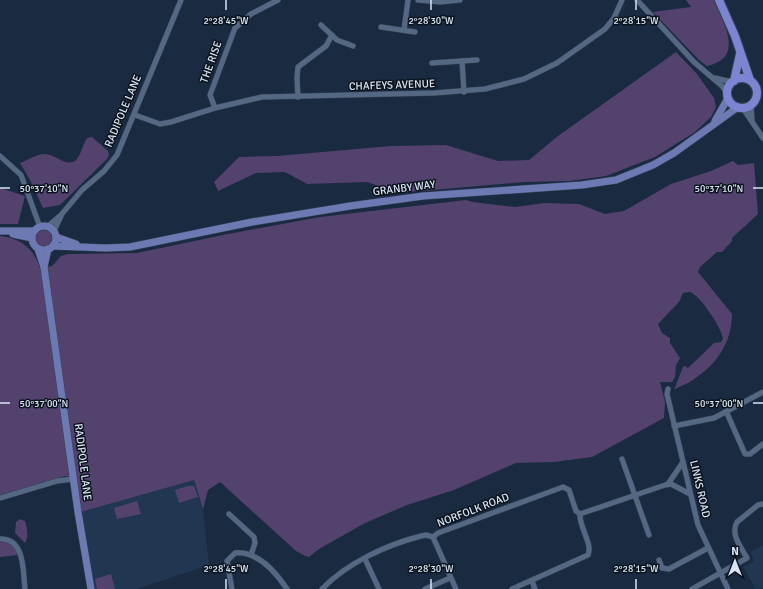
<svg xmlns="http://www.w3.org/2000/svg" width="763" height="589" viewBox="0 0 763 589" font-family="Signika,sans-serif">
  <rect width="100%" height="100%" fill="#192a41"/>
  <g fill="#203651">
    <path d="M194,480L203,509L209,565L137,589H95L81,512Z"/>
    <path d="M763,545V588L756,589L743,567L754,561L750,552Z"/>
  </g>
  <g fill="#53426d">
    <path d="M686,0H714C724,24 745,58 707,66L699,60L653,12L691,7Z"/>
    <path d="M676,52L697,74L714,98L716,107L711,117L695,132L655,157L606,176L570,181L525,182L397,193L367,182L307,184L285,172L256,173L218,191L214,182L239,157L277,156L391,146L446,145L498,161L529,160L558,136Z"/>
    <path d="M92,137L108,151L109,155L107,159L60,205L43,208L30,180L20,163C29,160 40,151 50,155C58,157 67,167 76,160C81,155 83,144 87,138Z"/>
    <path d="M733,161L738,165L754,163L758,214L732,238V241L722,252H717L700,267L698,272L732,314C732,343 716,365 693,380C688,384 681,385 674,390L683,367L685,366L688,368L714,343L721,342L723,339C722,328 699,294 690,292L683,293L679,302L658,324L662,333L670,338V343L680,358L676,365L675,377L672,382H660L665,402L664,418L592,457L554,462L516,463L454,490L407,505L365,523L319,549L309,557L305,556L296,551L220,482L208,490L203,509L194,480L81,512L76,478L65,476L0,495V236C21,238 34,249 40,268L52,266L61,256L68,254L137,253L228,234L320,217L466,200L473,202L515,207L545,203L579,204L605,214L624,211L671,184L711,171Z"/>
    <path d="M0,188L25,196L18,224H0Z"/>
    <circle cx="44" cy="238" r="8"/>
    <path d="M188,486H194L198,497L179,503L175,490Z"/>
    <path d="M137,501L141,514L117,519L114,508Z"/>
    <path d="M20,519L25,521C27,528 29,537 25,543L15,533L16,522Z"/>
    <path d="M0,540H4L15,547L18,555L0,557Z"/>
    <path d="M111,574L115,589H97L95,579Z"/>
  </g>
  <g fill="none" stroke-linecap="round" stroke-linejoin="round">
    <g stroke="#374558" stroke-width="6">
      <g id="minor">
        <path d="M418,0L440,2L460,0"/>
        <path d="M637,0L694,62L722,86L727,93"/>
        <path d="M321,25L337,40L353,46"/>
        <path d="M381,27L415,32"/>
        <path d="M404,30L408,0"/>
        <path d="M462,61L464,92"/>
        <path d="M432,63L477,60"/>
        <path d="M715,78L732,82"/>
        <path d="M298,97L297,78L298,67L326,46L332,35"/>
        <path d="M751,105L752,120"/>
        <path d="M742,107L763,138"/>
        <path d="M215,108L210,95L235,28L251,14L278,0"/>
        <path d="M135,115L160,124L171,122L215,108L262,97L434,93L485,89L524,79L557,63L605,29L614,18L622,0"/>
        <path d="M0,156L21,175L40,227"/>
        <path d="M47,227L61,215L82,190L104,171L117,155L181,0"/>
        <path d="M54,231L61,216"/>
        <path d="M668,389L667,394L698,525L728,589"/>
        <path d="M726,411L745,454H750L763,444"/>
        <path d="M674,426L714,418L763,392"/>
        <path d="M622,459L649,535"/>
        <path d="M668,484L683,462"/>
        <path d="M0,498L57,481L73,479"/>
        <path d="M229,514L254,537L255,543L251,555"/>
        <path d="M580,514L665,485L671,484L690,494"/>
        <path d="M433,537L438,533L563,487L569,490L576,511L580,514"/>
        <path d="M433,537L456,589"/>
        <path d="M0,539C25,538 23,571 25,589"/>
        <path d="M365,559L379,589"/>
        <path d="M659,560L662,568L669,569L708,548"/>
        <path d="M532,581L535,589"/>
        <path d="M232,589L227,561L235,553C258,551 275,571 287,589"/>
        <path d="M322,589C347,563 386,545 421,536L426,535L433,537"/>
        <path d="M425,589L450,578"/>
        <path d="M512,589L588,555C593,544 579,527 580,514"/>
        <path d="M692,589L747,558C741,547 730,534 737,522L758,505L763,504"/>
      </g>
    </g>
    <g stroke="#374558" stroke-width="8">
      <g id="major">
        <path d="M715,121L728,98"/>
        <circle cx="44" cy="238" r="12"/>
        <path d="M0,231H34"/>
        <path d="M13,234L32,238"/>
        <path d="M56,237L76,244"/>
        <path d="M53,246L106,248L130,247L252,222L350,206L423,196L582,185L616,180L653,165L674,153L738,107"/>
        <path d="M38,249L44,267L78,512L91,589"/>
        <path d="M44,267L48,249"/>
      </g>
    </g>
    <g stroke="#374558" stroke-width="10">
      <g id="highway">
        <path d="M719,0L735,36L750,80"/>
        <circle cx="742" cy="93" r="15"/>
        <path d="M734,81L740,54"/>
      </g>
    </g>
    <use href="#minor" stroke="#556883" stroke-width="5"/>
    <use href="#major" stroke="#6d79b2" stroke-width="7"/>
    <use href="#highway" stroke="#7d84d2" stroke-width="8"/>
  </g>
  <path fill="none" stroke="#dae5f4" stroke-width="1.5" d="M226,0V10M431,0V10M636,0V10M0,188H10M753,188H763M0,403H10M753,403H763M226,579V589M431,579V589M636,579V589"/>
  <g text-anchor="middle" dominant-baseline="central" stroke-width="3" stroke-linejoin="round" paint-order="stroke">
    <g font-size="11" fill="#dae5f4" stroke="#0b131d">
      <text transform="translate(211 62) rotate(-70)">THE RISE</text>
      <text transform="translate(392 85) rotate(-2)">CHAFEYS AVENUE</text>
      <text transform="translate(123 111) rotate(-67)">RADIPOLE LANE</text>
      <text transform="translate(404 188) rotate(-7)">GRANBY WAY</text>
      <text transform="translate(83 462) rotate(83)">RADIPOLE LANE</text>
      <text transform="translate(700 489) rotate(77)">LINKS ROAD</text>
      <text transform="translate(473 510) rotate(-21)">NORFOLK ROAD</text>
    </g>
  </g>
  <g font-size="10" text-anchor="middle" fill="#dae5f4" stroke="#0b131d" stroke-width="3" stroke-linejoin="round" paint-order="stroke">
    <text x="226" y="24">2°28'45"W</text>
    <text x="431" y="24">2°28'30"W</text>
    <text x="636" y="24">2°28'15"W</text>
    <text x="44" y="192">50°37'10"N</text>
    <text x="719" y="192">50°37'10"N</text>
    <text x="44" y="407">50°37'00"N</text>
    <text x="719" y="407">50°37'00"N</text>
    <text x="226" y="572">2°28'45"W</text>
    <text x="431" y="572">2°28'30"W</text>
    <text x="636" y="572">2°28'15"W</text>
  </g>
  <g transform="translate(735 561)" stroke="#0b131d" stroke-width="3" paint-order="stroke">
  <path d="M0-3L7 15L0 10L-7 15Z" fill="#dae5f4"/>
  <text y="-6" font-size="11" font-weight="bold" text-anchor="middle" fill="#dae5f4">N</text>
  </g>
</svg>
